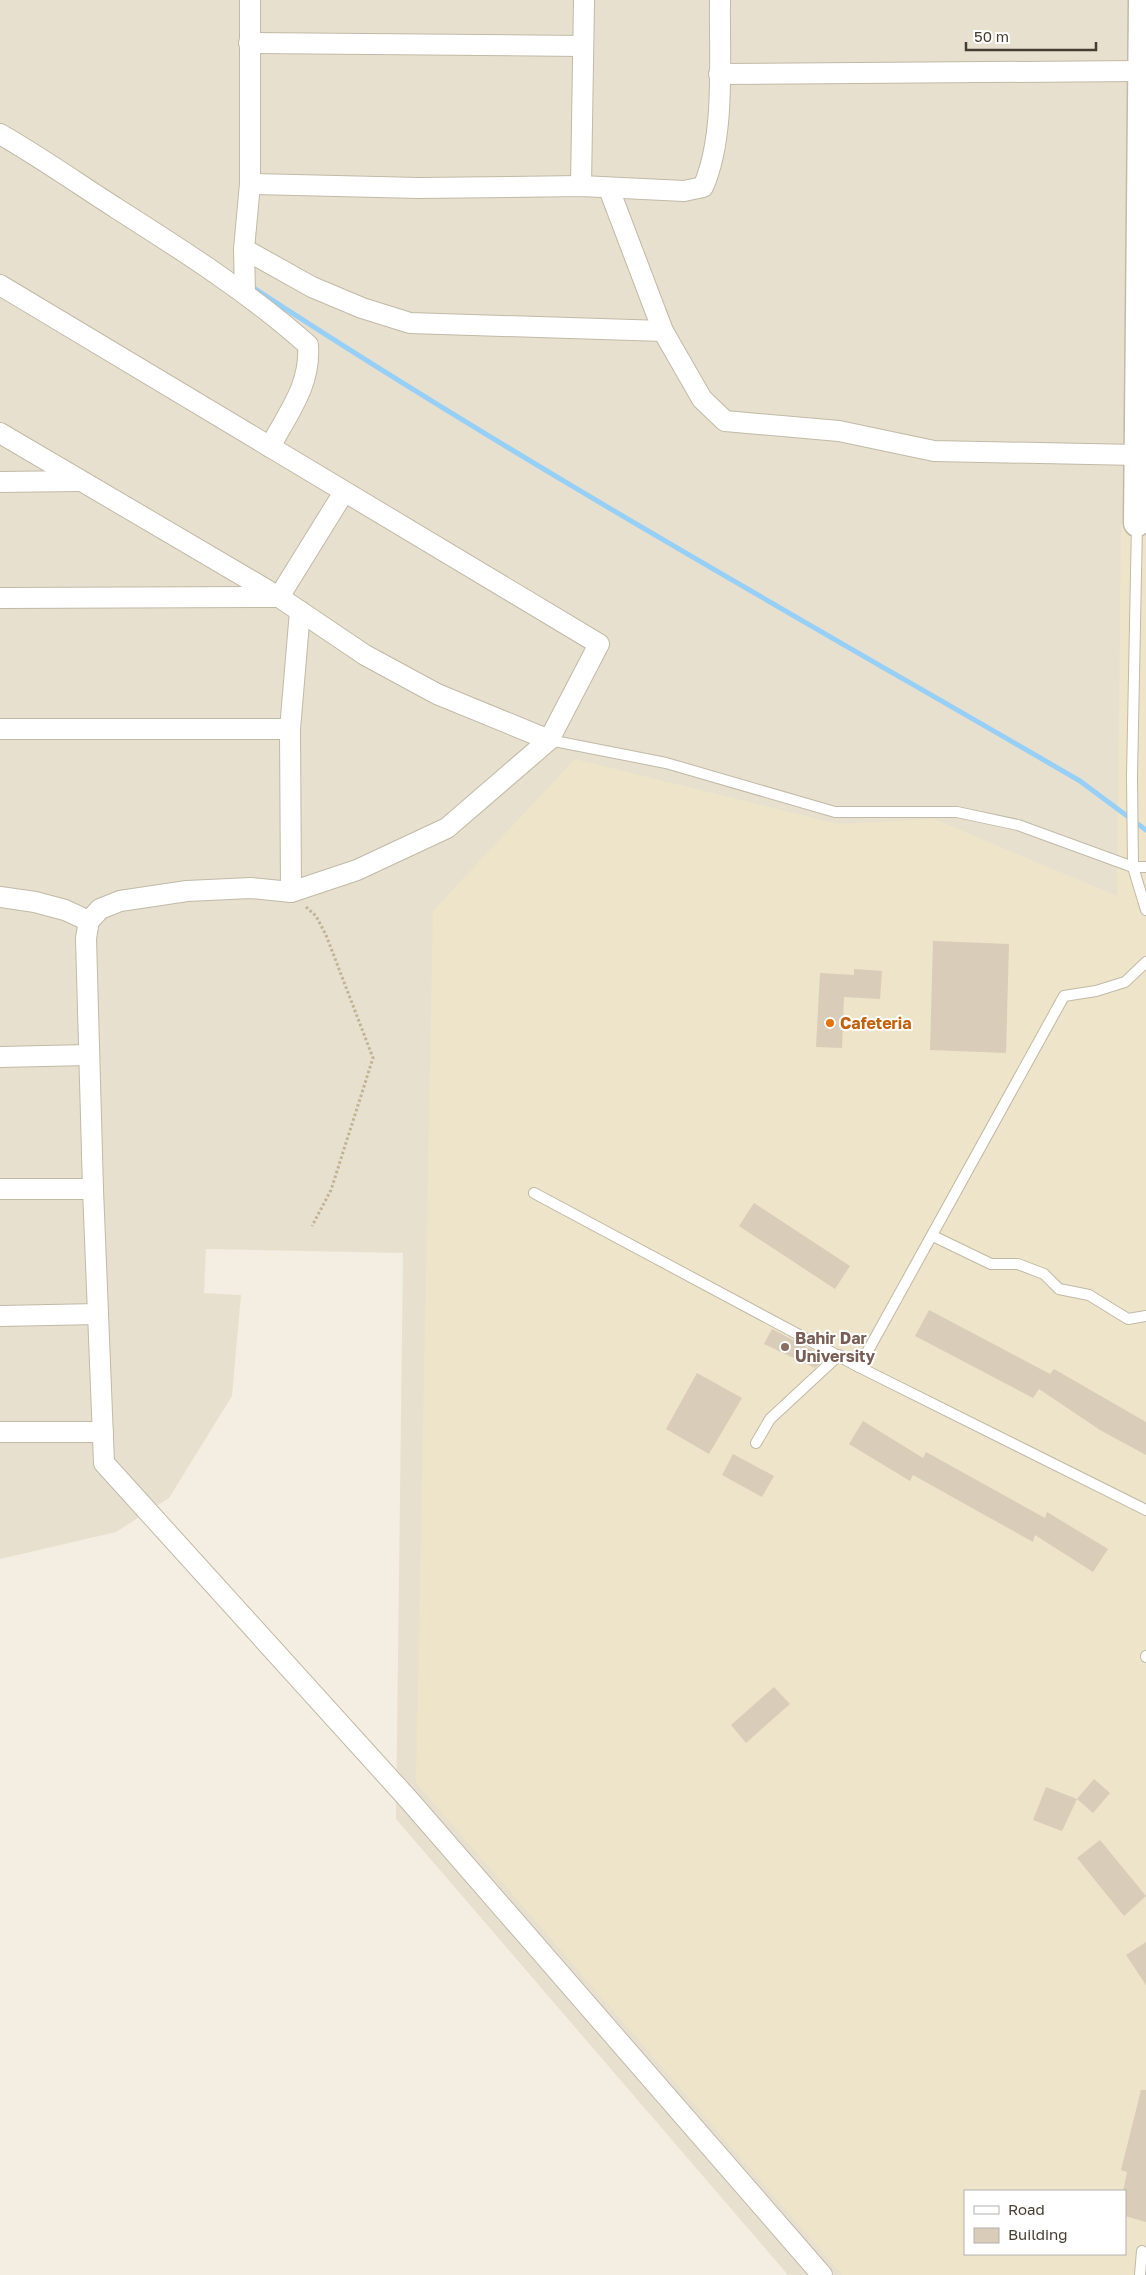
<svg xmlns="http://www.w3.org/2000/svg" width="1146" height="2275" viewBox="0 0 1146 2275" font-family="'Golos Text',sans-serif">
  <rect width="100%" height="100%" fill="#f3eee1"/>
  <path fill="#e8e0cf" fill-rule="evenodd" d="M0,0H1146V2275H788L396,1819L403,1253L206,1249L204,1293L241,1295L232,1396L169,1498L116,1532L0,1559ZM965,2191H1125V2254H965Z"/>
  <path fill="#eee4c9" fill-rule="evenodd" d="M1121,523H1146V2275H842L416,1783L433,911L575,759L838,824L934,819L1117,896ZM965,2191H1125V2254H965Z"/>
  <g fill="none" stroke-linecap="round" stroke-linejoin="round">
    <path stroke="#96cff8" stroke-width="5" d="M249,285C519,462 801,619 1080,781L1146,830"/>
  </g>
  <g fill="#d9ccb9">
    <path d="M933,941L1009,944L1006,1053L930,1050Z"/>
    <path d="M854,969L882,971L880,999L844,997L842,1048L816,1047L820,973L854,975Z"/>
    <path d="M754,1203L850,1266L835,1289L739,1226Z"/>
    <path d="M929,1310L1050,1374L1054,1369L1146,1422V1455L1100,1430L1039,1389L1033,1398L915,1336Z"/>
    <path d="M772,1329L824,1356L820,1363L815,1368L764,1344Z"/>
    <path d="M697,1373L742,1398L709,1454L666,1429Z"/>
    <path d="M863,1421L923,1458L926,1452L1045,1518L1047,1512L1108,1549L1093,1572L1035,1535L1033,1542L913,1475L910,1481L849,1444Z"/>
    <path d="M733,1454L774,1476L762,1497L722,1475Z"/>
    <path d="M774,1687L790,1704L746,1743L731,1725Z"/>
    <path d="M1094,1779L1110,1793L1093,1813L1077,1799Z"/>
    <path d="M1046,1787L1077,1799L1062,1831L1033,1820Z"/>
    <path d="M1100,1840L1146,1896L1124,1916L1077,1858Z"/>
    <path d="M1146,1942V1985L1126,1955Z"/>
    <path d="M1141,2090H1146V2222L1125,2216V2191H1123L1127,2172L1121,2170Z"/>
  </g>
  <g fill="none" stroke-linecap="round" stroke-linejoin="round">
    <g stroke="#c2b9a6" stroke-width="12">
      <g id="service">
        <path d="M1137,523L1132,777L1133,867L1146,910"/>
        <path d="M549,740L666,763L835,812H957L1018,825L1133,867H1146"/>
        <path d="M534,1193L859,1367L1146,1510"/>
        <path d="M933,1236L991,1264H1018L1044,1274L1059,1289L1089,1295L1128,1319L1146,1316"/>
        <path d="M859,1367L1064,996L1096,991L1125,982L1146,962"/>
        <path d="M756,1443L770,1419L839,1355"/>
        <path d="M1146,1656V1657"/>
        <path d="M1140,2275L1142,2251"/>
      </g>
    </g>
    <g stroke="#c2b9a6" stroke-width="22">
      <g id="minor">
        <path d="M250,0V184L244,249L312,287L362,308L410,323L663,331"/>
        <path d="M249,43L583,46"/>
        <path d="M719,74L1140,71"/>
        <path d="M0,134C40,157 77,183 116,208C182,250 250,293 308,345C311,385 288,413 270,447"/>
        <path d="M250,184L419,188L581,186L684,191L703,187C726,136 719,56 720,0"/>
        <path d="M581,186L584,0"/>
        <path d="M609,189L663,331L702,399L725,421L839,431L934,451L1137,455"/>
        <path d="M244,249L245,294"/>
        <path d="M0,285L599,644L549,740L447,828L357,870L291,892L251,888L187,891L120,901L100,909L89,921L86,938L93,1189L104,1463L409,1800L822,2275"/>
        <path d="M0,433L279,597L365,655L437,694L549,740"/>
        <path d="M0,482L79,481"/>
        <path d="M0,598L279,597L344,492"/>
        <path d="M0,729H290"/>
        <path d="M291,892L290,729L300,611"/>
        <path d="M0,897L35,902L65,910L89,921"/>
        <path d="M0,1057L88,1055"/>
        <path d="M0,1189H93"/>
        <path d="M0,1316L98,1314"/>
        <path d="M0,1432H103"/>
      </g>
    </g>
    <g stroke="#c2b9a6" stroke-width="29">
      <path id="tertiary" d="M1137,523L1142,0"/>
    </g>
    <path stroke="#c2b293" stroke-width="3" stroke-dasharray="2.5 2.5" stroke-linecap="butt" d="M306,907L316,916L326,935L373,1058L331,1190L312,1226"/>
    <use href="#service" stroke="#fff" stroke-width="10"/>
    <use href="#minor" stroke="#fff" stroke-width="20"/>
    <use href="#tertiary" stroke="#fff" stroke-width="26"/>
  </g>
  <circle fill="#e8710a" stroke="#fff" stroke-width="2" cx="830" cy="1023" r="5"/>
  <circle fill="#8d6e63" stroke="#fff" stroke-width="2" cx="785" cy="1347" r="5"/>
  <g text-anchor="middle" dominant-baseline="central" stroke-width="4" stroke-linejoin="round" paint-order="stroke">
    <g font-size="16" font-weight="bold" fill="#c56008" stroke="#fff" text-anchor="start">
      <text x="840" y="1023">Cafeteria</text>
    </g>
    <g font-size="16" font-weight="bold" fill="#785e54" stroke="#fff" text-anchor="start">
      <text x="795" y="1338">Bahir Dar<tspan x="795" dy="18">University</tspan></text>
    </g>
  </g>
  <rect x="964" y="2190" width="162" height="65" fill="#ffffff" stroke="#b5b1ad"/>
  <rect x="974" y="2206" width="25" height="8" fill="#ffffff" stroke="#b5b1ad"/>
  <text x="1008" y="2215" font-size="15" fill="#453d32">Road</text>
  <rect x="974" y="2228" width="25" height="15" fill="#d9ccb9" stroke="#b5b1ad"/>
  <text x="1008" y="2240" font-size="15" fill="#453d32">Building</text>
  <path d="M966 42v8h130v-8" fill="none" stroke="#453d32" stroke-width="2.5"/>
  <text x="974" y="42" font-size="15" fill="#453d32" stroke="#ffffff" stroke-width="4" paint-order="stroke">50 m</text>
</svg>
